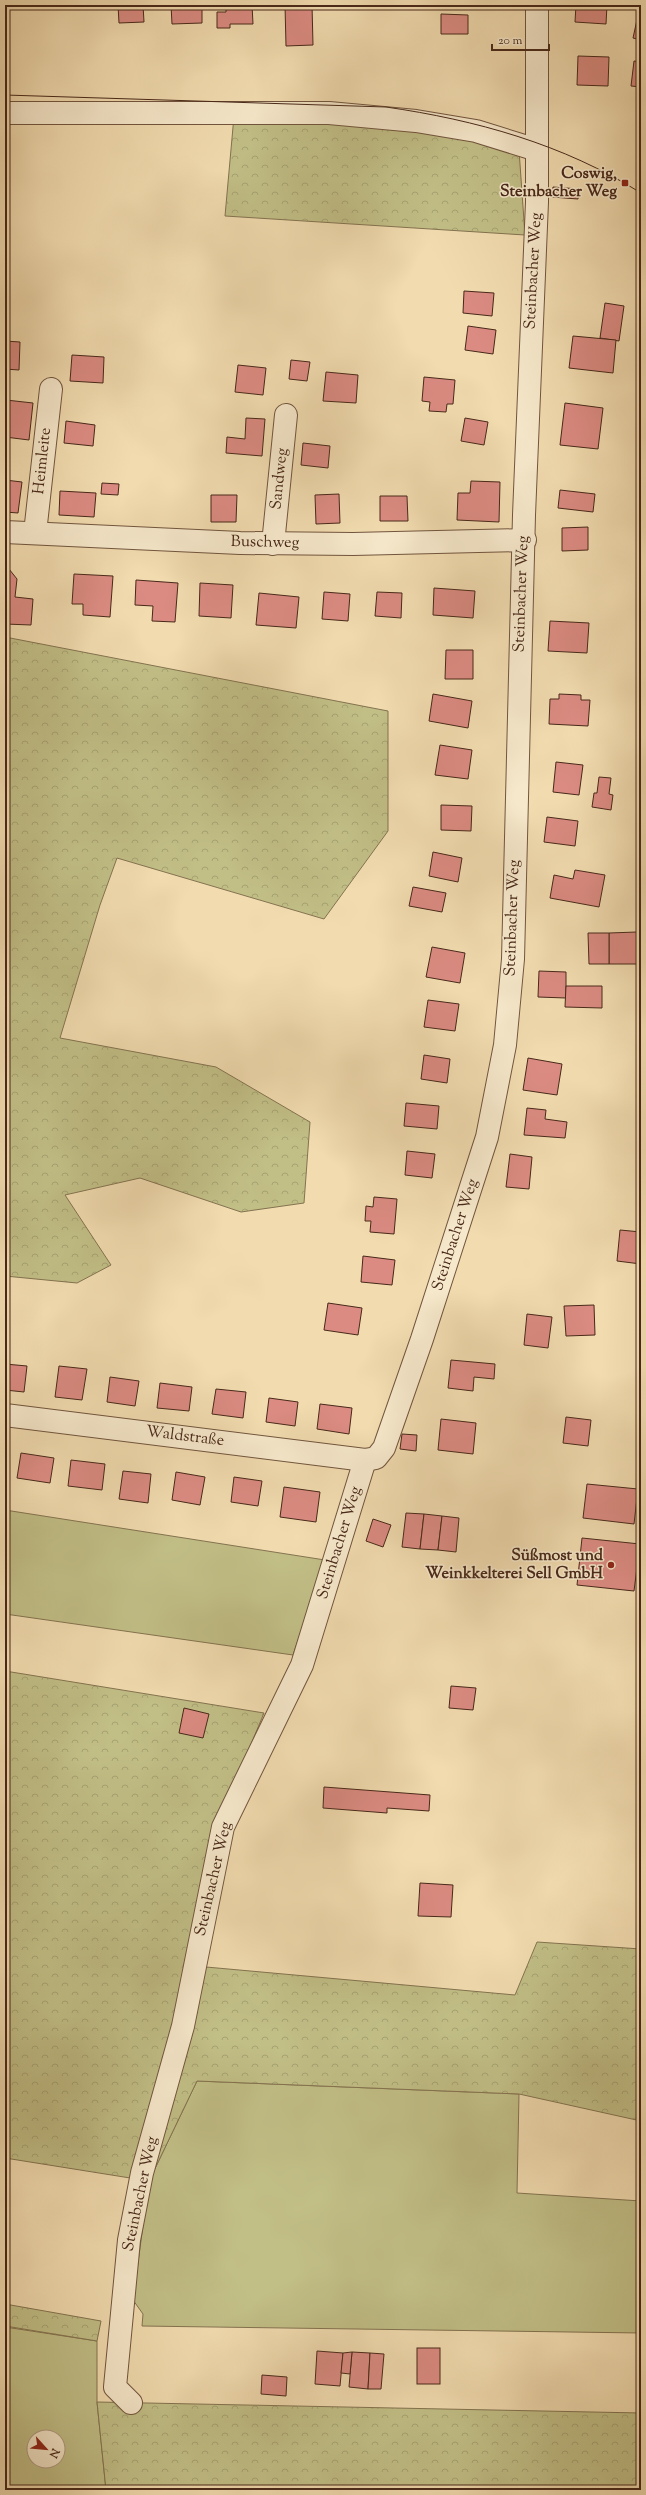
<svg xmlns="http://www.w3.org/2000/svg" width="646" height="2495" viewBox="0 0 646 2495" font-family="'Sorts Mill Goudy',serif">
  <defs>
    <pattern id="forest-crowns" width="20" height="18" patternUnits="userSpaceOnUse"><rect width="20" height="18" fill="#c1be86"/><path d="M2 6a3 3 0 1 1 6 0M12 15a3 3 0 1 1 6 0" fill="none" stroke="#a7a373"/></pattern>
  </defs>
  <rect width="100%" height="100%" fill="#f1dbaf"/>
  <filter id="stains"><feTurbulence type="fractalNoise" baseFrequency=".005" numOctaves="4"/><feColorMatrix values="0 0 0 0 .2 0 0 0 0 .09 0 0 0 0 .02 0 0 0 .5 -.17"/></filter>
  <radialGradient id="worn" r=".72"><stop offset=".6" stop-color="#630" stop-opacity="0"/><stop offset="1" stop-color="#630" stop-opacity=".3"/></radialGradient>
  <g fill="#c1be86" stroke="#847350" fill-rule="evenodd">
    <path d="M5,1510L325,1560L293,1655L5,1614Z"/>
    <path d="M197,2081L519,2094L517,2193L641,2201V2333L142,2326L143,2314L133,2300L149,2181Z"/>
    <path d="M5,2327L97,2341V2402L106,2490H5ZM34,2437H58V2461H34Z"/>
  </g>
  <g fill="url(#forest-crowns)" stroke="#847350">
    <path d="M234,116L389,119L519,150L525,235L225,216Z"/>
    <path d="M5,637L388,711V831L324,919L117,858L100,905L60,1038L216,1067L310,1122L304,1203L241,1212L140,1178L65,1195L111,1265L77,1283L5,1276Z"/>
    <path d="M5,1671L264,1713L210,1843L184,1965L515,1995L537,1942L641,1949V2121L519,2094L197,2081L149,2181L5,2158Z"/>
    <path d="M5,2304L101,2321L97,2341L5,2326Z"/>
    <path d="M97,2402L641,2413V2490H106Z"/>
  </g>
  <g fill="#db8b82" stroke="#482819">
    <path d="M5,5H36V7L5,8Z"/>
    <path d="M118,5H143L144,22L119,23Z"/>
    <path d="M171,5H202V23L172,24Z"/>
    <path d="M226,5H252L253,24H230V28H217V12H226Z"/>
    <path d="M285,5H312L313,45L286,46Z"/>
    <path d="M576,5H607L606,24L575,22Z"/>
    <path d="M640,6L641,7V40L633,38Z"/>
    <path d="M441,14L468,15V34H441Z"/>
    <path d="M578,56L609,57L608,86L577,85Z"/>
    <path d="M634,61L641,62V87L631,86Z"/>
    <path d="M553,187L579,189L578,199L552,197Z"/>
    <path d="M464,291L494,293L492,316L463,313Z"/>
    <path d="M605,303L624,306L619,341L600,338Z"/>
    <path d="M468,326L496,330L493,354L465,350Z"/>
    <path d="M573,336L616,340L613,373L569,368Z"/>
    <path d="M5,341L20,342L19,370L5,369Z"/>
    <path d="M72,355L104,357L103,383L70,381Z"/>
    <path d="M291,360L310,362L307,381L289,379Z"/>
    <path d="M238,365L266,368L263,395L235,392Z"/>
    <path d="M326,372L358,375L356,403L323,401Z"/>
    <path d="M424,377L455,380L453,404H447L446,412L429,411L430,402L422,401Z"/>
    <path d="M6,400L33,403L29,440L5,437Z"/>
    <path d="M565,403L603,408L598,449L560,445Z"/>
    <path d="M246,418L265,419L262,456L226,453L227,437L245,439Z"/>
    <path d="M465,418L488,422L484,445L461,441Z"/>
    <path d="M66,421L95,425L93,446L64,443Z"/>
    <path d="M303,443L330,446L328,468L301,465Z"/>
    <path d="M5,480L22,482L18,513L5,512Z"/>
    <path d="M471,481L500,482L499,522L457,520L458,493H470Z"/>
    <path d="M102,483L119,484L118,495L101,494Z"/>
    <path d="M560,490L595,494L593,512L558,508Z"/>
    <path d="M60,491L96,493L94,517L59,515Z"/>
    <path d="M339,494L340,523L316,524L315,495Z"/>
    <path d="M211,495H237L236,522H211Z"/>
    <path d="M380,496H407L408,521H380Z"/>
    <path d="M588,527V550L562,551V528Z"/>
    <path d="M5,569H9L17,579L15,597L33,599L31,625L5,624Z"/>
    <path d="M74,574L113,576L110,617L83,615V604H72Z"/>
    <path d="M136,580L178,583L175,622L152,621L153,606L135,605Z"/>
    <path d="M200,583L233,585L231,618L199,616Z"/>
    <path d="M434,588L475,591L473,618L433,615Z"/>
    <path d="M324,592L350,594L348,621L322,619Z"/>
    <path d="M377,592L402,593L401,618L375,616Z"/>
    <path d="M259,593L299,597L296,628L256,625Z"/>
    <path d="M550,621L589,623L587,653L548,651Z"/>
    <path d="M446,650H473V679H445Z"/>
    <path d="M433,694L472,701L468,728L429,721Z"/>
    <path d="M559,694L581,695V700H590L588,726L549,724L550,699H559Z"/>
    <path d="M440,745L472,750L468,779L435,775Z"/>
    <path d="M556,762L583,765L579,795L553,792Z"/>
    <path d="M599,777L611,778L609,794L613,795L611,810L592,807L594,793H597Z"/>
    <path d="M441,805L472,806L471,831L441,830Z"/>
    <path d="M547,817L578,821L575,846L544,842Z"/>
    <path d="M433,852L462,858L458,882L429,876Z"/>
    <path d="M575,870L605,875L599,907L550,898L554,875L573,879Z"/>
    <path d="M413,887L446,893L442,912L409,906Z"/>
    <path d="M637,932L638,964H609V933Z"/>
    <path d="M588,933H609V964H589Z"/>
    <path d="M432,947L465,953L460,983L426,977Z"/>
    <path d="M539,971L566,972V998L538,997Z"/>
    <path d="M566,986H602V1008L565,1007Z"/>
    <path d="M428,1000L459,1004L455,1031L424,1027Z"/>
    <path d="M424,1055L450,1059L447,1083L421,1079Z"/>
    <path d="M528,1058L562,1064L557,1095L523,1090Z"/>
    <path d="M406,1103L439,1106L437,1129L404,1126Z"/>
    <path d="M527,1108L546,1110L545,1119L567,1122L565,1138L524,1135Z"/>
    <path d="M407,1151L435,1154L432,1178L405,1175Z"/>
    <path d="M510,1154L532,1157L529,1189L506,1187Z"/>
    <path d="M374,1197L397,1199L394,1234L370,1232L371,1221H365L366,1206L373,1207Z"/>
    <path d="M620,1230L641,1232V1264L617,1261Z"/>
    <path d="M363,1256L395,1260L392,1285L361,1282Z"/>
    <path d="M328,1303L362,1308L358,1335L324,1330Z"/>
    <path d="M594,1305L595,1335L566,1336L564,1306Z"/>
    <path d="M527,1314L552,1317L548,1348L524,1345Z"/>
    <path d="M451,1360L495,1364L494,1379L474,1377L473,1391L448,1388Z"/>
    <path d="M5,1364L27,1366L24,1392L5,1390Z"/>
    <path d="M59,1366L87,1369L82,1400L55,1397Z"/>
    <path d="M110,1377L139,1381L135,1406L107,1402Z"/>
    <path d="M160,1383L192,1387L189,1411L157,1408Z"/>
    <path d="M216,1389L246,1392L243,1418L212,1414Z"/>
    <path d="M269,1398L298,1402L295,1426L266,1422Z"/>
    <path d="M320,1404L352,1408L349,1434L317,1429Z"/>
    <path d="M566,1417L591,1420L588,1446L563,1443Z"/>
    <path d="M441,1419L476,1423L473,1454L438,1450Z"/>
    <path d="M402,1434L417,1435L416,1451L400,1449Z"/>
    <path d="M21,1453L54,1458L50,1483L17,1478Z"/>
    <path d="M71,1460L105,1464L102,1490L68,1486Z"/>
    <path d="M123,1471L151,1474L148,1503L119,1499Z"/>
    <path d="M176,1472L205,1477L200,1505L172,1500Z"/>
    <path d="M234,1477L262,1481L258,1506L231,1502Z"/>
    <path d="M587,1484L638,1489L634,1524L583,1518Z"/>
    <path d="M284,1487L320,1492L316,1522L280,1517Z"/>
    <path d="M406,1513L424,1514L420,1549L402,1547Z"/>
    <path d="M424,1514L442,1516L438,1550L420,1549Z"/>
    <path d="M442,1516L459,1518L456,1552L438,1550Z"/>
    <path d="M373,1519L391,1525L383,1547L366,1541Z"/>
    <path d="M582,1538L640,1544L634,1591L577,1585Z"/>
    <path d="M451,1686L476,1688L473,1710L449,1708Z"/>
    <path d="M184,1708L209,1714L203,1738L179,1733Z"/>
    <path d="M324,1787L430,1795L429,1811L387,1808V1813L323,1808Z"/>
    <path d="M420,1883L453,1885L451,1917L418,1916Z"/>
    <rect x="417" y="2348" width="23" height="36"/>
    <path d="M317,2351L343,2353L340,2386L315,2384Z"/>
    <path d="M352,2352L370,2353L368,2389L349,2387Z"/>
    <path d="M352,2352L350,2374L341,2373L343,2353Z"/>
    <path d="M370,2353L384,2354L381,2389H368Z"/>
    <path d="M262,2375L287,2377L286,2396L261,2394Z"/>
  </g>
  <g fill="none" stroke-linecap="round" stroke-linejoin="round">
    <g stroke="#72553e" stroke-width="24">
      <g id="minor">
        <path d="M5,113H329L416,121L476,131L537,150"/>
        <path d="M5,532L240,543L353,544L525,540"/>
        <path d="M35,533L51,389"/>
        <path d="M273,544L286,415"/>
        <path d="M5,1415L365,1460L376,1458L384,1448L422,1339L487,1137L505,1045L513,959L524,515L537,202V5"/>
        <path d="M131,2403L115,2387L129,2240L142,2173L183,2026L223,1827L302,1665L365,1460"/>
      </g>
    </g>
    <use href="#minor" stroke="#f6e8cb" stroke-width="22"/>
    <path stroke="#482819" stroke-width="1" d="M5,95L386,107C476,120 563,144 641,193"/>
  </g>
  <g fill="#8f2418" stroke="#f6e8cb" stroke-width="1.5">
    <rect x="621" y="179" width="8" height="8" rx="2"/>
    <circle cx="611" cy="1565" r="4"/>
  </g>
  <g text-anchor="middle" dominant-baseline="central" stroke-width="3" stroke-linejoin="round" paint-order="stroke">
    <g font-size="16" font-weight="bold" fill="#482819" stroke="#f6e8cb" text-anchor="end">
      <text x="617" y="174">Coswig,<tspan x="617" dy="18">Steinbacher Weg</tspan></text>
      <text x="603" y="1556">Süßmost und<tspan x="603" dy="18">Weinkkelterei Sell GmbH</tspan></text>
    </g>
    <g font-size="16" fill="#482819" stroke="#f6e8cb">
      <text transform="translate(534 271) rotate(-87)">Steinbacher Weg</text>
      <text transform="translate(43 461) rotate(-84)">Heimleite</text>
      <text transform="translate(280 479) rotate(-84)">Sandweg</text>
      <text transform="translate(265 543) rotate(1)">Buschweg</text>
      <text transform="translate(522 594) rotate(-88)">Steinbacher Weg</text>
      <text transform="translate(513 918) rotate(-88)">Steinbacher Weg</text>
      <text transform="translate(456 1235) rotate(-72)">Steinbacher Weg</text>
      <text transform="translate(185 1437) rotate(7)">Waldstraße</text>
      <text transform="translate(340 1543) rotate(-73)">Steinbacher Weg</text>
      <text transform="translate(214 1879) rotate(-77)">Steinbacher Weg</text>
      <text transform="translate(141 2194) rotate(-78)">Steinbacher Weg</text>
    </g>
  </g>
  <rect width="646" height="2495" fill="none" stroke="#f1dbaf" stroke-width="20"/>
  <rect x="6" y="6" width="634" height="2483" fill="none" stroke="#482819" stroke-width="2"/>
  <rect x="10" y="10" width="626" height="2475" fill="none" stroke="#482819"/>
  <g transform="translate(46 2449) rotate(117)"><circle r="19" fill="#f6e8cb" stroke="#b09b84"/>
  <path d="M0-3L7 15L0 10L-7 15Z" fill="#8f2418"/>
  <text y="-6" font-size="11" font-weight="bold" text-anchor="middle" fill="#482819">N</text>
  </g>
  <path d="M492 44v6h57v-6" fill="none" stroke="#482819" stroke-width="2"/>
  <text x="498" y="44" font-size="12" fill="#482819" stroke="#f6e8cb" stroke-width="3" paint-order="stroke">20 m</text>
  <rect width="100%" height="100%" filter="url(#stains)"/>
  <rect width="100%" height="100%" fill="url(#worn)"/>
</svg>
